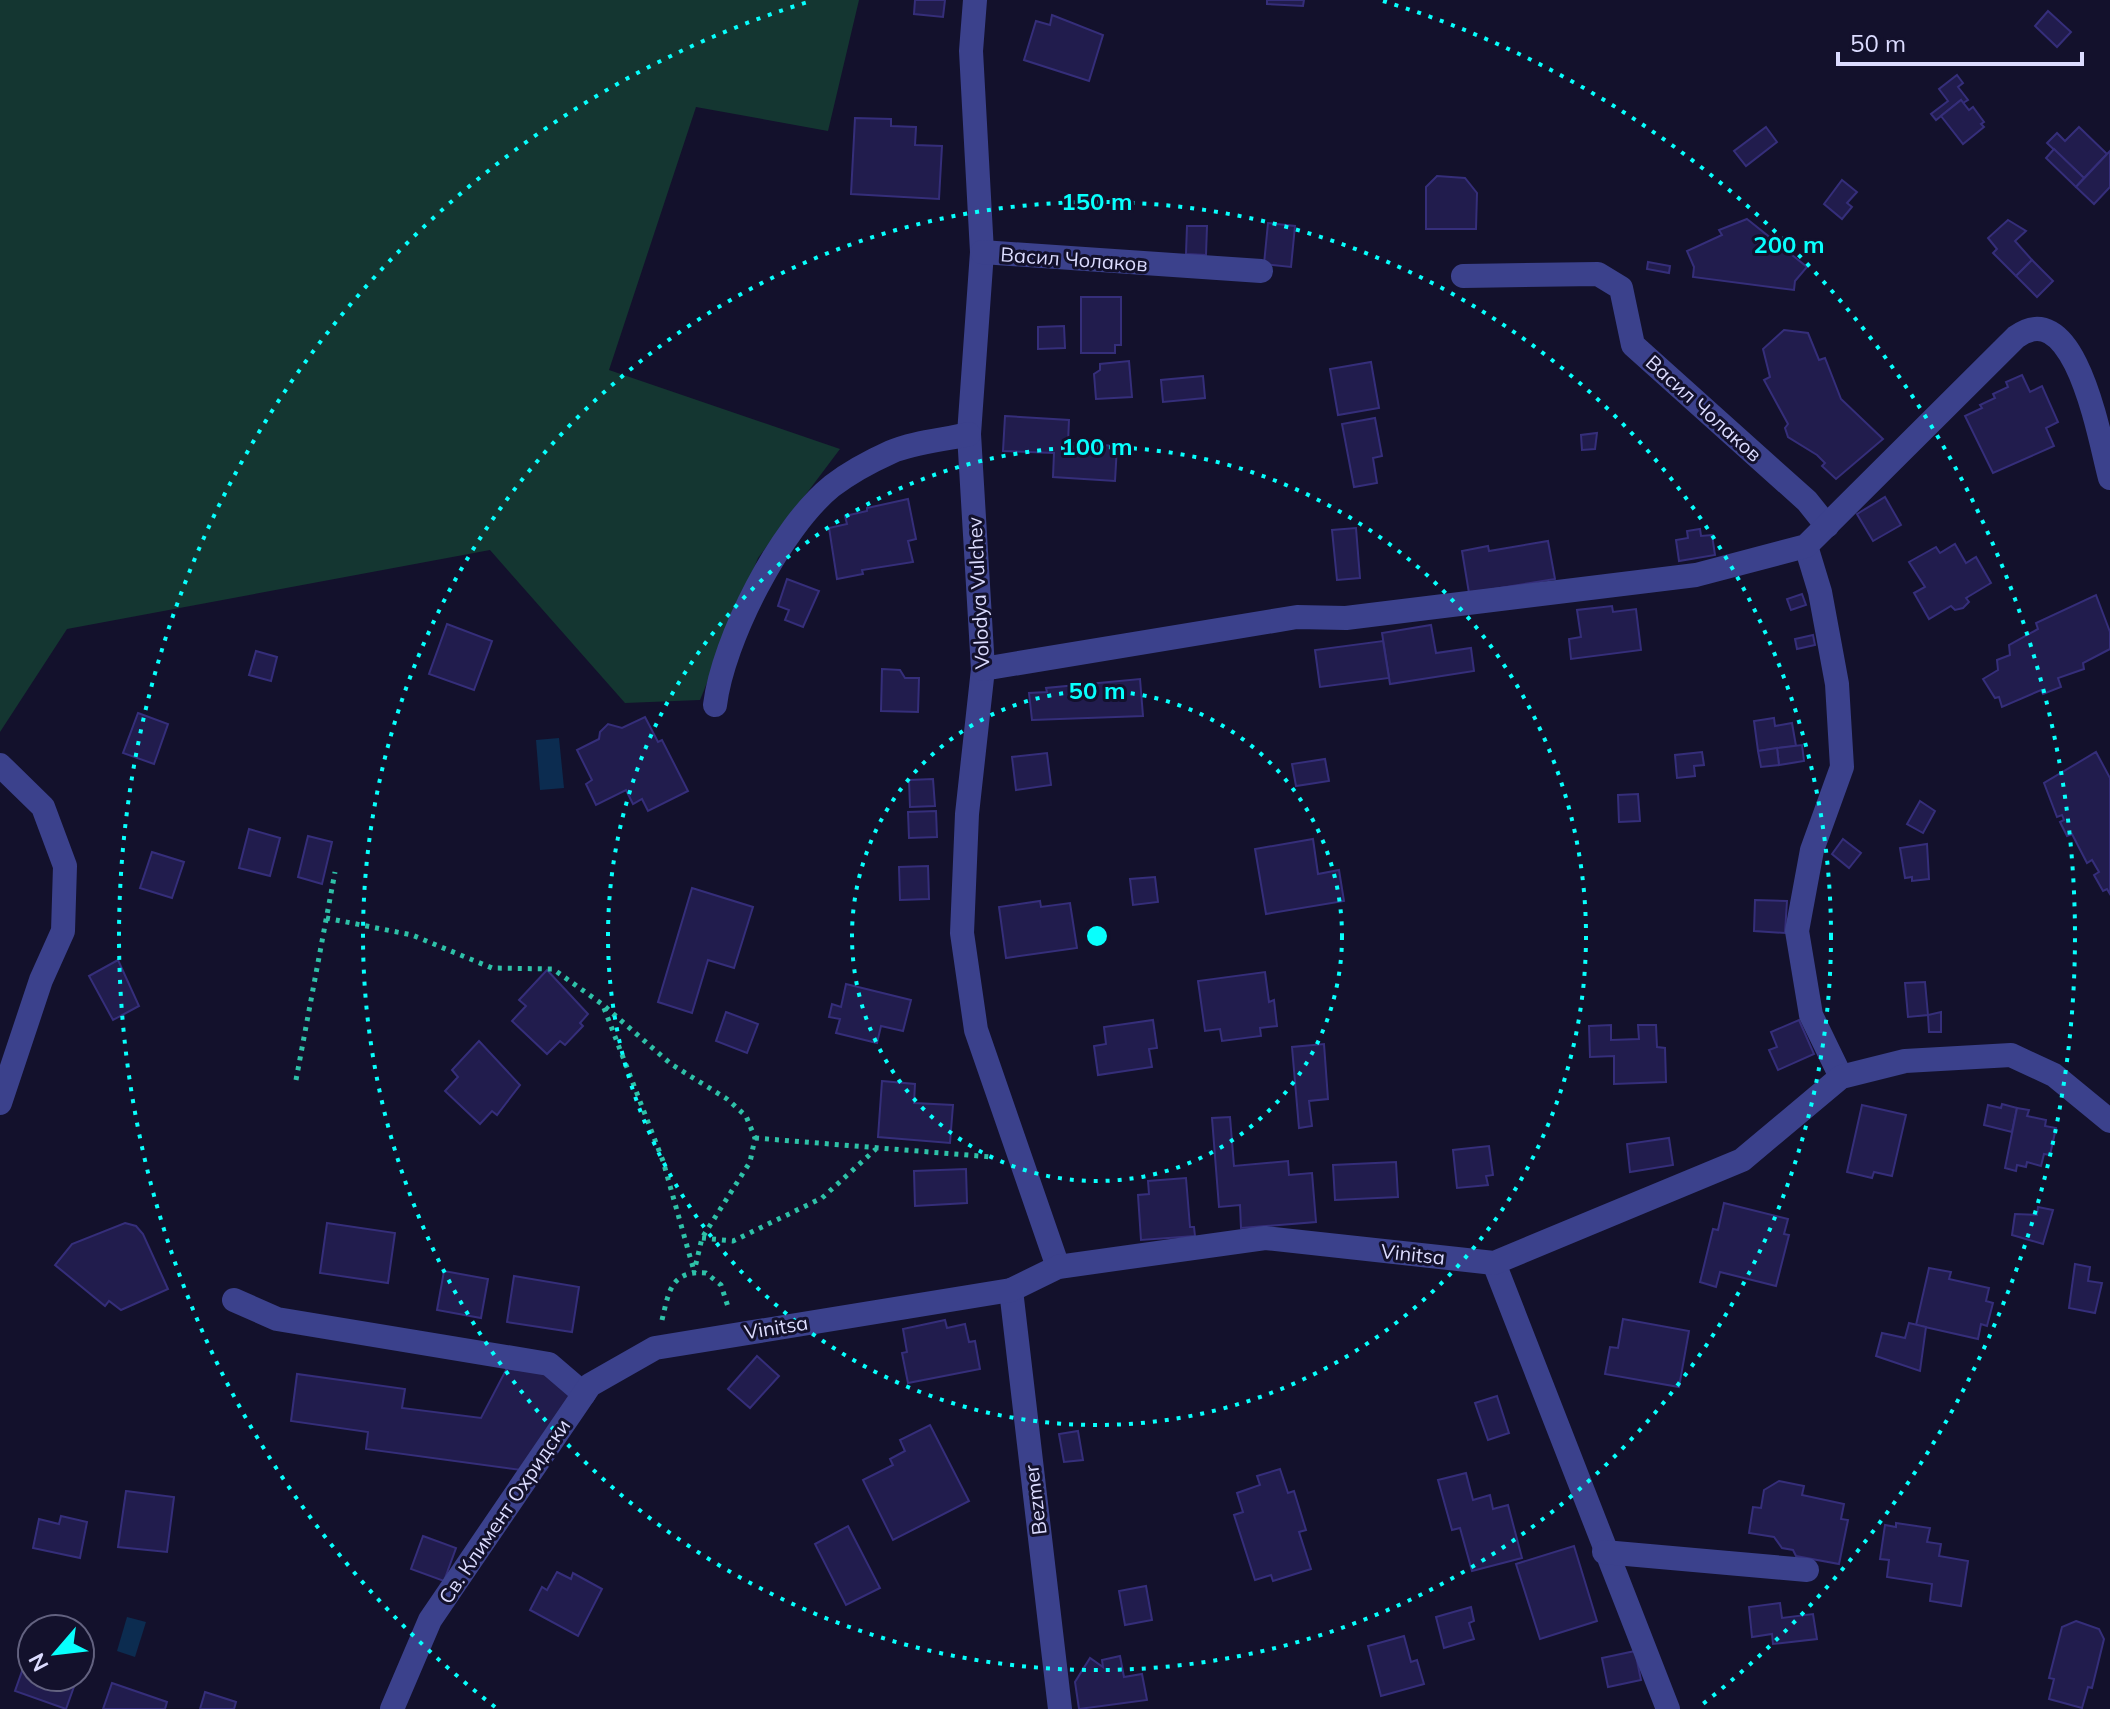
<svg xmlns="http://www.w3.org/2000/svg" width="2110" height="1709" viewBox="0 0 2110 1709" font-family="Mulish,sans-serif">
  <rect width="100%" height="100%" fill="#13112c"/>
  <path fill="#143631" d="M0,0H859L828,131L696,107L609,370L840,449L758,558L700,700L625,703L490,550L67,629L0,732Z"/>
  <g fill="#0c2c50">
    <path d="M559,738L564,788L540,790L536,740Z"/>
    <path d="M127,1617L146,1622L135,1657L117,1651Z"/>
  </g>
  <g fill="#211c4d" stroke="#352e7a" stroke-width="2">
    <path d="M915,0H945L943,17L914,14Z"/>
    <path d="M1267,0H1304L1303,6L1267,4Z"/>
    <path d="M2048,11L2071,32L2057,47L2035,26Z"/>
    <path d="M1052,15L1103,35L1089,81L1024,60L1036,21L1050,25Z"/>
    <path d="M1957,75L1963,83L1958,87L1968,100L1963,103L1961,100L1936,120L1931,114L1948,101L1939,89Z"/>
    <path d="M1961,100L1969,110L1973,107L1984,122L1981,124L1984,127L1963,144L1941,116Z"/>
    <path d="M855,118L891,119V126L916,127L915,145L942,146L939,199L851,194Z"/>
    <path d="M1766,127L1777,142L1746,166L1734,151Z"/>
    <path d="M2079,127L2107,154L2084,178L2047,143L2057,133L2065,141Z"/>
    <path d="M2054,149L2084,178L2076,187L2046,158Z"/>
    <path d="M2110,151V187L2094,204L2076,187Z"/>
    <path d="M1437,176L1465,178L1477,193L1476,229H1426V187Z"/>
    <path d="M1842,180L1857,192L1847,203L1852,207L1842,219L1824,204Z"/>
    <path d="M1747,219L1807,267L1795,281L1794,290L1693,277L1694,267L1687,251L1722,235L1719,230Z"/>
    <path d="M2008,220L2026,231L2015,241L2032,260L2016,276L1993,253L1997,249L1988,238Z"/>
    <path d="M1268,223L1295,226L1291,267L1264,264Z"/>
    <path d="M1187,226H1207L1206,255L1186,254Z"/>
    <path d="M2032,260L2053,281L2037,297L2016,276Z"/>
    <path d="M1648,262L1670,266L1669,273L1647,269Z"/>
    <path d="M1081,297H1121V345H1115V353H1081Z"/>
    <path d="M1064,326L1065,348L1038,349V327Z"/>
    <path d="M1784,330L1808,333L1819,360L1825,358L1841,399L1883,439L1836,479L1822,466L1825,463L1817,455L1788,437L1785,428L1788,424L1764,380L1770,377L1763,349Z"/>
    <path d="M1129,361L1132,397L1096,399L1094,374L1100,370V364Z"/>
    <path d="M1371,362L1379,408L1338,415L1330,369Z"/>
    <path d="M2022,375L2030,392L2042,386L2058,422L2046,428L2054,446L1993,473L1965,416L1982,408L1980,405L1995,398L1993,394L2008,387L2006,382Z"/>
    <path d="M1203,376L1205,398L1163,402L1161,380Z"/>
    <path d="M1005,416L1069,420L1068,443L1117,446L1115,481L1053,477L1054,453L1003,451Z"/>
    <path d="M1375,418L1382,456L1373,458L1377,483L1354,487L1342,424Z"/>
    <path d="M1597,433L1595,449L1582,450L1581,435Z"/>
    <path d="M1885,497L1901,525L1873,541L1857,514Z"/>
    <path d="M908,499L916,539L908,541L913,562L862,570L863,574L837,579L829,528L847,524L845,516L867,511V508Z"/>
    <path d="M1356,528L1360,578L1337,580L1332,530Z"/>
    <path d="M1700,529L1701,536L1712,535L1715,555L1679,561L1676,540L1688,538L1687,531Z"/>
    <path d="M1548,541L1555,579L1469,593L1462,551L1488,546L1489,551Z"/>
    <path d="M1955,544L1966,563L1976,557L1991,583L1966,598L1969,602L1963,608L1955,610L1951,606L1929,619L1914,593L1925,587L1909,562L1936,547L1940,553Z"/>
    <path d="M787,579L819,591L803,627L785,620L789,610L778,606Z"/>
    <path d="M1802,594L1806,605L1791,610L1787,599Z"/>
    <path d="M2096,595L2110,632V649L2083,663L2084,669L2058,678L2061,687L2043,694L2041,690L2002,707L1999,697L1995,698L1983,679L1998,670L1997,660L2010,655L2009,645L2038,629L2036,623Z"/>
    <path d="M1612,606L1613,612L1636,609L1641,650L1571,659L1569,639L1581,637L1577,610Z"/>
    <path d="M447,624L492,641L474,690L429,674Z"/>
    <path d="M1431,625L1436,653L1471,648L1474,671L1390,684L1382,633Z"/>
    <path d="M1813,635L1815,645L1797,649L1795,639Z"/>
    <path d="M1383,641L1389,678L1320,687L1315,650Z"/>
    <path d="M256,651L277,657L271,681L249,675Z"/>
    <path d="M882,669L900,670L905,678H919L918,712L881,711Z"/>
    <path d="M1140,679L1143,716L1032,720L1029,693L1047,692L1046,688Z"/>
    <path d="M138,713L168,724L154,764L123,753Z"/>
    <path d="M645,717L658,742L662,740L688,791L648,811L642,799L633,804L626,790L596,805L586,784L592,780L577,750L599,739L600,732L608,724L622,728Z"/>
    <path d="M1774,718L1775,726L1792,723L1796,746L1758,751L1754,721Z"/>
    <path d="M1802,745L1804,761L1779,765L1777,748Z"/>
    <path d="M1777,748L1779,765L1761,767L1758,751Z"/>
    <path d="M1702,752L1704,765L1694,766L1695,776L1677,778L1675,755Z"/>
    <path d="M2096,752L2110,778V894L2107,889L2103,891L2094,875L2099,872L2092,860L2087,863L2072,834L2067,836L2060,822L2064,820L2062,815L2057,817L2044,783Z"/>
    <path d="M1047,753L1051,785L1016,790L1012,757Z"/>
    <path d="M1325,759L1329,781L1296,786L1292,764Z"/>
    <path d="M933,779L935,806L910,807L909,780Z"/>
    <path d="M1638,794L1640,821L1619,822L1618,795Z"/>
    <path d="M1920,801L1935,811L1923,833L1907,824Z"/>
    <path d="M936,811L937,837L909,838L908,812Z"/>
    <path d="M249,829L280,838L270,876L239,868Z"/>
    <path d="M308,836L332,842L322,884L298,877Z"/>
    <path d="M1313,839L1318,874L1339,870L1344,901L1266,914L1255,849Z"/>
    <path d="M1843,839L1861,853L1849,868L1832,854Z"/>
    <path d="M1927,844L1929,879L1912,881V877L1905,878L1900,848Z"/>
    <path d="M152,852L184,862L172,898L140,888Z"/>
    <path d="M928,866L929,899L900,900L899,867Z"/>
    <path d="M1155,877L1158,902L1133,905L1130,879Z"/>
    <path d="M692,888L753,907L734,968L708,960L692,1013L658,1002Z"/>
    <path d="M1755,900L1787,901L1785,933L1754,931Z"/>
    <path d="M1040,901L1041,907L1070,903L1077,948L1006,958L999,907Z"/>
    <path d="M118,960L139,1006L113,1020L89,976Z"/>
    <path d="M547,970L588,1014L580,1023L583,1026L565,1045L560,1041L547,1054L512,1021L526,1006L519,1000Z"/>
    <path d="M1265,972L1269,1002L1274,1000L1277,1026L1260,1028L1261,1036L1222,1041L1220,1029L1205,1031L1198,981Z"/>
    <path d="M1925,982L1928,1015L1908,1017L1905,983Z"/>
    <path d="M846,984L911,1000L903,1031L881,1026L877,1043L836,1033L840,1019L829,1017L832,1004L841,1007Z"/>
    <path d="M726,1012L758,1024L747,1053L716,1041Z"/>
    <path d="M1941,1012V1032H1929L1928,1015Z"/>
    <path d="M1153,1020L1157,1048L1149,1049L1152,1067L1098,1075L1094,1046L1106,1044L1104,1027Z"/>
    <path d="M1799,1020L1814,1054L1778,1070L1769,1050L1777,1047L1771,1032Z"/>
    <path d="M1611,1025V1040L1639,1039L1638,1025H1656L1657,1047L1665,1048L1666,1082L1614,1084V1056L1590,1057L1589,1026Z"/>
    <path d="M479,1041L520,1085L497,1115L492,1111L480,1124L445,1091L458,1077L452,1070Z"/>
    <path d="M1324,1044L1328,1099L1309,1101L1312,1126L1299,1128L1292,1047Z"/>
    <path d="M882,1081L915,1084L914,1103L953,1105L950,1143L878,1137Z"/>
    <path d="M2002,1104L2017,1108L2012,1132L1984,1125L1988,1105L2001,1108Z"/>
    <path d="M1862,1105L1906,1115L1892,1176L1874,1172L1872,1178L1847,1172Z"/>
    <path d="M2017,1108L2029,1110L2027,1116L2046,1120L2045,1126L2056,1128L2050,1155L2044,1154L2041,1166L2027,1162L2026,1167L2017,1165L2016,1171L2005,1168Z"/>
    <path d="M1230,1117L1234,1166L1288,1161L1289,1175L1312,1173L1316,1222L1241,1228L1240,1205L1219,1207L1212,1118Z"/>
    <path d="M1669,1138L1673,1165L1630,1172L1627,1144Z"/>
    <path d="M1489,1146L1493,1175L1486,1176L1488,1185L1457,1188L1453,1150Z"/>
    <path d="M1396,1162L1398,1197L1335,1200L1333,1165Z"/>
    <path d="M966,1169L967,1203L915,1206L914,1171Z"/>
    <path d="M1186,1178L1190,1227H1194L1195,1236L1141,1240L1138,1195L1149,1194L1148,1181Z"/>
    <path d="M1724,1203L1788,1219L1784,1234L1789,1235L1776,1286L1720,1272L1716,1287L1700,1282L1713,1229L1718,1230Z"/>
    <path d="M2038,1207L2053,1210L2043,1244L2012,1235L2015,1214L2037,1215Z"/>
    <path d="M125,1223L136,1226L143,1234L168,1289L121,1310L109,1301L105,1306L55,1265L72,1244Z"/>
    <path d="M327,1223L395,1233L388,1283L320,1273Z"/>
    <path d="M2075,1264L2090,1267L2088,1281L2102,1283L2095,1313L2069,1308Z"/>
    <path d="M1929,1268L1951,1272L1949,1279L1989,1288L1986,1301L1993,1303L1987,1326L1981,1324L1978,1339L1916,1325Z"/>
    <path d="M444,1271L488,1279L481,1318L437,1310Z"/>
    <path d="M514,1276L579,1287L572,1332L507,1322Z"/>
    <path d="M1623,1319L1689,1331L1679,1387L1605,1374L1610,1347L1618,1348Z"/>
    <path d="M945,1320L947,1328L965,1324L969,1342L975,1341L980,1369L908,1383L902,1353L907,1352L903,1329Z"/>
    <path d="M1909,1323L1926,1327L1920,1371L1876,1356L1882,1333L1905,1338Z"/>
    <path d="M757,1356L779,1376L750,1408L728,1389Z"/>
    <path d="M507,1368L550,1374L576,1393L521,1470L366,1449L368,1432L291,1421L297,1374L405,1389L402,1408L481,1418Z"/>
    <path d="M1497,1396L1509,1433L1488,1440L1475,1403Z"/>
    <path d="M930,1425L969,1501L893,1540L863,1480L893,1465L890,1459L905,1451L900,1440Z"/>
    <path d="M1078,1431L1083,1460L1064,1462L1059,1434Z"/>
    <path d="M1280,1469L1288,1493L1294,1491L1306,1530L1299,1532L1311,1569L1273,1581L1271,1575L1255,1580L1234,1515L1243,1512L1237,1493L1260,1485L1257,1476Z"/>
    <path d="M1466,1473L1473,1500L1490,1495L1493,1509L1508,1505L1522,1558L1472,1571L1460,1528L1452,1530L1438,1480Z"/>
    <path d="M1779,1481L1804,1486L1802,1495L1844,1504L1841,1519L1848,1520L1839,1564L1796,1556L1793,1550L1782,1548L1774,1537L1749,1533L1753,1507L1761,1508L1764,1490Z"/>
    <path d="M126,1491L174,1497L167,1552L118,1547Z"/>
    <path d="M61,1516L87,1522L80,1558L33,1548L39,1519L59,1524Z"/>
    <path d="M1896,1523L1930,1528L1927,1542L1941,1544L1939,1556L1968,1561L1961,1606L1930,1601L1932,1584L1887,1577L1889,1560L1880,1559L1885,1525L1896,1527Z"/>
    <path d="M848,1526L880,1588L846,1605L815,1544Z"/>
    <path d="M423,1536L456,1548L444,1581L411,1569Z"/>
    <path d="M1574,1546L1597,1621L1540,1639L1516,1564Z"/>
    <path d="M557,1572L571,1579L573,1573L602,1589L578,1636L530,1610L542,1587L547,1590Z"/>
    <path d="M1146,1586L1152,1620L1125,1625L1119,1591Z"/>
    <path d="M1780,1603L1782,1618L1813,1614L1817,1639L1773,1644L1772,1634L1752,1637L1749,1607Z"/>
    <path d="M1471,1607L1474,1621L1469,1623L1474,1639L1444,1648L1436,1617Z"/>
    <path d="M2076,1621L2099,1629L2104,1639L2092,1688L2088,1687L2082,1708L2049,1699L2054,1679L2049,1678L2062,1627Z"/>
    <path d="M1404,1636L1411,1662L1417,1660L1424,1684L1381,1696L1368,1646Z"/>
    <path d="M1635,1651L1641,1680L1608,1687L1602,1658Z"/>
    <path d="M1120,1656L1124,1677L1142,1674L1147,1700L1079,1709L1075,1682L1090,1658L1103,1667L1102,1660Z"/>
    <path d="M26,1660L32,1662V1677H62L76,1681L66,1709L15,1691Z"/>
    <path d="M112,1683L167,1702L165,1709H103Z"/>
    <path d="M205,1692L236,1702L234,1709H200Z"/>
  </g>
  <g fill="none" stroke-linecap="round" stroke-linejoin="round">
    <g stroke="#2ec1a8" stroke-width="5" stroke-dasharray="4 6" stroke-linecap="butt">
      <path d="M326,918L412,935L492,968L553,969L602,1004L671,1064L727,1099L746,1116L755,1138L750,1162L702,1238L694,1272"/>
      <path d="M604,1008L663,1161L694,1271"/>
      <path d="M296,1080L335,872"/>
      <path d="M755,1138L992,1157"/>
      <path d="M702,1238L733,1241L822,1198L876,1149"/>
      <path d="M662,1320C669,1291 671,1270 706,1273L721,1285L729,1310"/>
    </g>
    <g stroke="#3b418c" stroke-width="24">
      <path d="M975,0L971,51L982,252L969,434L983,669L967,814L962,933L976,1030L1058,1267"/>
      <path d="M982,252L1261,271"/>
      <path d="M1463,276L1598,274L1621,288L1633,345L1807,501L1827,526"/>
      <path d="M1806,546L1820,592L1837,684L1842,767L1812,850L1797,931L1811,1015L1841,1077"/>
      <path d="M983,669L1297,617L1346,618L1696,575L1806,546L2016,337C2076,293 2100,442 2110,478"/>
      <path d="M715,705C723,640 780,528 832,486C849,473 871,461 891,452C914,442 944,440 969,434"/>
      <path d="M0,765L43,807L65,866L63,931L41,980L0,1103"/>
      <path d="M1494,1263L1668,1709"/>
      <path d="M1011,1290L1060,1709"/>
      <path d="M234,1300L277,1319L549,1364L584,1394"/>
      <path d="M1604,1552L1807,1570"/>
      <path d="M392,1709L430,1620L590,1385L655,1348L1011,1290L1058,1267L1265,1238L1494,1263L1742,1160L1841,1077L1905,1061L2011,1055L2054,1075L2110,1121"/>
    </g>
  </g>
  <g fill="none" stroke="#08fffd" stroke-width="4" stroke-dasharray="4 8">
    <circle cx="1097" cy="936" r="245"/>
    <circle cx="1097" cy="936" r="489"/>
    <circle cx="1097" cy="936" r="734"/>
    <path d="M495 1707A978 978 0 0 1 811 1M1383 1A978 978 0 0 1 1699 1707"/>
  </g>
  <g text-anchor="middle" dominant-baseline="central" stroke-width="6" stroke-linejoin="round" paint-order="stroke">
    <g font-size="20" fill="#dcdcff" stroke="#13112c">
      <text transform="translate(1074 259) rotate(4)">Васил Чолаков</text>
      <text transform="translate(1704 408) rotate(42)">Васил Чолаков</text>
      <text transform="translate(978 593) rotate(-93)">Volodya Vulchev</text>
      <text transform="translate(1413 1254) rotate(6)">Vinitsa</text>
      <text transform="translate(776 1327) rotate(-9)">Vinitsa</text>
      <text transform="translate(1035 1500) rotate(-97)">Bezmer</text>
      <text transform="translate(504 1511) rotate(-56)">Св. Климент Охридски</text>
    </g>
  </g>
  <circle cx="1097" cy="936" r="12" fill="#08fffd" stroke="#13112c" stroke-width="4"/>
  <g font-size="24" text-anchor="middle" font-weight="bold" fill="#08fffd" stroke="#13112c" stroke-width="6" stroke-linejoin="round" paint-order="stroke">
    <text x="1097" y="210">150 m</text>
    <text x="1789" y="253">200 m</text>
    <text x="1097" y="455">100 m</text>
    <text x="1097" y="699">50 m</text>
  </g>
  <g transform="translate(56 1653) rotate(242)"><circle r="38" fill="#13112c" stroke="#636280" stroke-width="2"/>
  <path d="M0-6L14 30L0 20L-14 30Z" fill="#08fffd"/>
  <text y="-12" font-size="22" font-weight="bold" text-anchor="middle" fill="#dcdcff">N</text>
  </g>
  <path d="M1838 52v12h244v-12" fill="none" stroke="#dcdcff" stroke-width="4"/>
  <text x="1850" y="52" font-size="24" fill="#dcdcff" stroke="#13112c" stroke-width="6" paint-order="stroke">50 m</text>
</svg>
